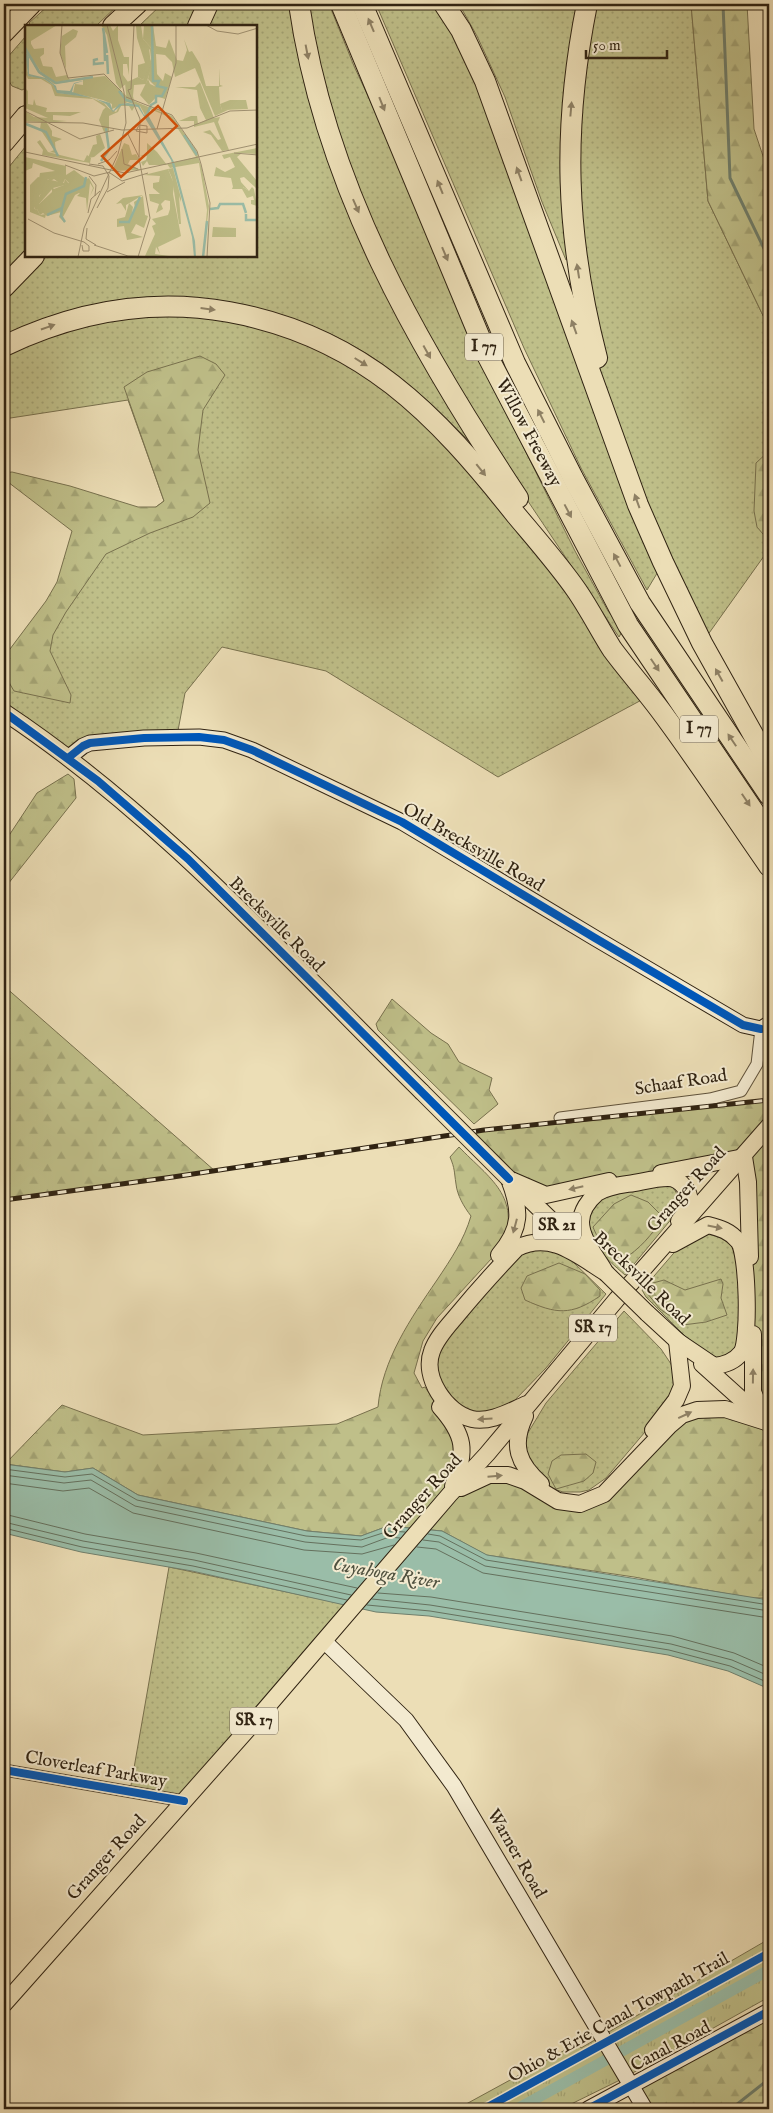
<svg xmlns="http://www.w3.org/2000/svg" width="773" height="2113" viewBox="0 0 773 2113" font-family="'IM FELL English',serif">
  <defs>
    <pattern id="grass-dots" width="8" height="8" patternUnits="userSpaceOnUse" patternTransform="scale(1.25)"><rect width="8" height="8" fill="#bfbf89"/><path d="M2 2h.1M6 6h.1" fill="none" stroke="#a4a475" stroke-width="1.8" stroke-linecap="round"/></pattern>
    <pattern id="forest-firs" width="22" height="20" patternUnits="userSpaceOnUse" patternTransform="scale(1.25)"><rect width="22" height="20" fill="#bfbf89"/><path d="M5 1l3.5 6h-7zM16 11l3.5 6h-7z" fill="#a4a475"/></pattern>
    <pattern id="park-tufts" width="24" height="20" patternUnits="userSpaceOnUse" patternTransform="scale(1.25)"><rect width="24" height="20" fill="#bfbf89"/><path d="M3 7l-1-3M5 7V3M7 7l1-3M15 17l-1-3M17 17v-4M19 17l1-3" fill="none" stroke="#a4a475"/></pattern>
  </defs>
  <rect width="100%" height="100%" fill="#ecdeb6"/>
  <filter id="stains"><feTurbulence type="fractalNoise" baseFrequency=".004" numOctaves="4"/><feColorMatrix values="0 0 0 0 .2 0 0 0 0 .09 0 0 0 0 .02 0 0 0 .5 -.17"/></filter>
  <radialGradient id="worn" r=".72"><stop offset=".6" stop-color="#630" stop-opacity="0"/><stop offset="1" stop-color="#630" stop-opacity=".3"/></radialGradient>
  <g fill="url(#grass-dots)" stroke="#78714e">
    <path d="M50,4H119L96,26H32L29,23Z"/>
    <path d="M162,4H200L189,26H139Z"/>
    <path d="M218,4H291L307,92L329,164L376,272L414,347L472,444C448,420 424,396 397,375C316,311 193,281 93,305C61,313 33,325 4,337V302L47,256H256V26H209Z"/>
    <path d="M306,4H329L354,66L394,152L487,374L575,551L608,611L623,630L619,637L493,449L402,290L337,142Z"/>
    <path d="M376,4H435L467,60L659,570L647,590L581,468L524,348Z"/>
    <path d="M459,4H582L569,258L566,260L542,202L505,97L477,36Z"/>
    <path d="M587,4H691L708,201L769,328V549L702,643L621,454L586,315L574,80Z"/>
    <path d="M26,36V88L22,90L12,86L7,78L6,59Z"/>
    <path d="M26,146V255L4,279V173Z"/>
    <path d="M148,306L294,329L437,422L649,696L498,777L326,671L222,647L185,693L177,736L90,743L68,758L4,712V670L99,549L164,501L128,400L4,419V346Z"/>
    <path d="M670,1184C678,1194 681,1199 678,1211L625,1275C607,1259 576,1235 593,1209C598,1202 601,1197 610,1194C628,1187 651,1187 670,1184Z"/>
    <path d="M705,1234C722,1236 730,1242 739,1257L741,1338L734,1352L719,1359L702,1353L646,1297L642,1290L679,1247Z"/>
    <path d="M532,1249L554,1251L570,1259L606,1294L546,1368L514,1401L501,1409L474,1413L456,1405L438,1379L437,1355L450,1329L516,1256Z"/>
    <path d="M624,1311L661,1349L671,1364L675,1377L674,1387L667,1406L606,1478L589,1490L580,1492H563L551,1488L538,1476L524,1451L526,1436L546,1403Z"/>
    <path d="M169,1567L353,1606L184,1801L130,1791Z"/>
  </g>
  <g fill="url(#forest-firs)" stroke="#78714e">
    <path d="M691,4H747L754,129L769,174V328L708,201Z"/>
    <path d="M200,356L216,364L225,375L203,410L198,450L210,503L193,517L150,533L106,554L66,612L53,635L50,651L71,695L70,703L14,691L4,674V657L46,601L57,582L72,531L4,479V473L12,472L70,486L138,507H156L164,501L124,387L147,372Z"/>
    <path d="M769,451V541L757,527L754,511L756,463Z"/>
    <path d="M68,774L74,779L76,798L4,889V852L9,845L8,837L37,793Z"/>
    <path d="M4,986L215,1171L4,1200Z"/>
    <path d="M392,999L431,1033L448,1044L459,1062L492,1078L489,1090L498,1104L474,1124L378,1030L376,1024Z"/>
    <path d="M769,1100V1598H751L634,1577L486,1555L442,1531L388,1526L361,1536L307,1531L138,1495L93,1468L65,1472L5,1464L62,1405L143,1435L337,1424L378,1407C382,1360 411,1318 437,1280C451,1259 464,1240 471,1216C464,1207 457,1195 456,1184C454,1171 455,1169 450,1157L459,1147C490,1179 521,1196 503,1246L437,1318L423,1341L414,1373L422,1388L425,1387L436,1404L462,1461L489,1475L558,1501L591,1500L669,1426L725,1409L753,1392L744,1157L546,1195L509,1179L465,1133Z"/>
    <path d="M631,1195L648,1202L663,1217C652,1235 640,1249 622,1260C609,1257 598,1240 593,1227L614,1204Z"/>
    <path d="M559,1263L585,1274L600,1290V1296C571,1316 556,1314 525,1300L521,1288L527,1276Z"/>
    <path d="M721,1279L723,1284L721,1298L727,1315L706,1322L683,1325L660,1309L647,1293L653,1283L664,1280L685,1290Z"/>
    <path d="M586,1454L596,1462L593,1473L584,1481L556,1489L548,1474L552,1461L561,1455Z"/>
    <path d="M769,2011V2109H645L631,2085Z"/>
  </g>
  <path fill="url(#park-tufts)" stroke="#78714e" d="M769,1939V1997L620,2080L561,2109H457L578,2043L581,2048Z"/>
  <path fill="#9abda8" stroke="#707f6c" d="M4,1464L65,1472L93,1468L138,1495L307,1531L361,1536L388,1526L442,1531L487,1555L769,1600V1692L767,1688L728,1671L668,1655L429,1616L376,1612L192,1571L81,1552L4,1533Z"/>
  <g fill="none" stroke-linecap="round" stroke-linejoin="round">
    <g stroke="#65705d" stroke-width="1">
      <path d="M4,1469L65,1477L92,1474L137,1500L306,1536L361,1540L389,1531L405,1532"/>
      <path d="M4,1475L64,1483L91,1480L135,1506L305,1542L362,1547L389,1537L400,1538"/>
      <path d="M4,1483L63,1491L89,1488L133,1513L304,1550L362,1554L394,1545"/>
      <path d="M4,1514L85,1534L196,1553L357,1588"/>
      <path d="M4,1522L83,1541L194,1560L351,1595"/>
      <path d="M4,1528L82,1547L193,1566L347,1600"/>
      <path d="M428,1534L440,1536L486,1560L769,1605"/>
      <path d="M423,1540L439,1542L485,1566L769,1611"/>
      <path d="M417,1547L436,1549L483,1573L769,1618"/>
      <path d="M378,1593L431,1597L672,1636L734,1653L769,1668"/>
      <path d="M372,1599L430,1605L671,1644L732,1660L769,1676"/>
      <path d="M367,1605L430,1611L669,1650L730,1666L769,1683"/>
    </g>
    <g stroke="#707f6c" stroke-width="3">
      <path d="M723,4L730,178L769,259"/>
      <path d="M731,2109L769,2079"/>
    </g>
    <path stroke="#9abda8" stroke-width="11" d="M517,2109L769,1970"/>
    <g stroke="#5f523b" stroke-width="13">
      <g id="street">
        <path d="M560,1118L710,1099L741,1091L757,1064L761,1029"/>
        <path d="M4,1770L184,1801"/>
      </g>
    </g>
    <g stroke="#302312" stroke-width="17">
      <g id="secondary">
        <path d="M68,758L83,746L90,743L144,738L199,737L224,740L252,750L402,822L595,938L743,1025L761,1029L769,1024"/>
        <path d="M324,1641L406,1720L454,1786L645,2109"/>
        <path d="M588,2109L769,2011"/>
      </g>
    </g>
    <g stroke="#302312" stroke-width="18">
      <g id="primary">
        <path d="M4,712C162,817 288,960 422,1092"/>
        <path d="M744,1157L748,1182L750,1257"/>
        <path d="M661,1173L744,1157"/>
        <path d="M509,1179L546,1195L609,1181"/>
        <path d="M516,1186L583,1251"/>
        <path d="M673,1244L708,1225C720,1228 730,1231 738,1241C748,1251 750,1342 741,1353C734,1362 724,1365 714,1366L677,1341"/>
        <path d="M499,1255C522,1228 521,1210 509,1179"/>
        <path d="M604,1270C596,1256 581,1239 581,1222C581,1211 589,1200 597,1193C608,1186 622,1185 634,1183C645,1181 657,1178 668,1178C680,1178 692,1192 689,1205C687,1211 683,1216 679,1221"/>
        <path d="M647,1313L684,1347"/>
        <path d="M753,1334V1392L766,1422"/>
        <path d="M702,1364L762,1418"/>
        <path d="M527,1404C510,1411 491,1423 472,1419C446,1413 422,1377 432,1351C437,1337 449,1325 458,1314C477,1291 496,1270 517,1248C551,1231 577,1255 606,1273"/>
        <path d="M440,1407C465,1435 467,1451 453,1486"/>
        <path d="M525,1416C511,1445 518,1464 541,1484"/>
        <path d="M653,1430L676,1400L682,1386L677,1341"/>
        <path d="M461,1488L489,1475H508L525,1481L558,1501L580,1504L604,1494L669,1426L682,1415L697,1410L725,1409L766,1422"/>
        <path d="M4,2004L255,1721L450,1494L487,1454L617,1299L769,1126"/>
      </g>
    </g>
    <g stroke="#302312" stroke-width="22">
      <g id="highway">
        <path d="M299,4C325,186 418,347 518,498"/>
        <path d="M341,4L488,357L628,625L769,834"/>
        <path d="M362,4L515,363L573,478L640,603L769,795"/>
        <path d="M444,4L461,30L485,81L638,505L663,562L702,643L769,763"/>
        <path d="M587,4C562,129 565,234 597,358"/>
        <path d="M113,26L137,4"/>
        <path d="M198,26L208,4"/>
        <path d="M4,32L31,4"/>
        <path d="M4,142L26,116"/>
        <path d="M4,287L34,256"/>
        <path d="M4,346C75,312 151,298 229,312C362,336 436,414 516,515C537,540 559,565 577,591C590,610 600,630 612,649C629,672 649,694 666,718C702,767 735,817 769,866"/>
      </g>
    </g>
    <use href="#street" stroke="#f3ead0" stroke-width="11"/>
    <use href="#secondary" stroke="#f3ead0" stroke-width="15"/>
    <use href="#primary" stroke="#ecdeb6" stroke-width="16"/>
    <use href="#highway" stroke="#ecdeb6" stroke-width="20"/>
    <g stroke="#302312" stroke-width="5">
      <path id="rail" d="M4,1200L173,1177L484,1130L769,1100"/>
    </g>
    <use href="#rail" stroke="#f3ead0" stroke-width="3" stroke-dasharray="9" stroke-linecap="butt"/>
    <g stroke="#302312" stroke-width="18" stroke-linecap="butt">
      <g id="primary-bridge">
        <path d="M422,1092L509,1179"/>
        <path d="M606,1273L647,1313"/>
      </g>
    </g>
    <use href="#primary-bridge" stroke="#ecdeb6" stroke-width="16"/>
    <g stroke="#f3ead0" stroke-width="11">
      <g id="cycleway">
        <path d="M4,712L98,781L188,859L509,1179"/>
        <path d="M68,758L83,746L90,743L144,738L199,737L224,740L252,750L402,822L595,938L743,1025L761,1029"/>
        <path d="M4,1770L184,1801"/>
        <path d="M484,2109L769,1953"/>
        <path d="M588,2109L769,2011"/>
      </g>
    </g>
    <use href="#cycleway" stroke="#0057b8" stroke-width="8"/>
  </g>
  <defs><path id="oneway-solid" d="M-6-.8H1V-3.2L6.5 0L1 3.2V.8H-6Z" transform="scale(1.25)"/></defs>
  <g fill="#8e8064">
    <use href="#oneway-solid" transform="translate(371 25) rotate(-113)"/>
    <use href="#oneway-solid" transform="translate(307 52) rotate(79)"/>
    <use href="#oneway-solid" transform="translate(382 104) rotate(68)"/>
    <use href="#oneway-solid" transform="translate(571 109) rotate(-85)"/>
    <use href="#oneway-solid" transform="translate(519 174) rotate(-110)"/>
    <use href="#oneway-solid" transform="translate(440 187) rotate(-112)"/>
    <use href="#oneway-solid" transform="translate(356 206) rotate(66)"/>
    <use href="#oneway-solid" transform="translate(445 254) rotate(67)"/>
    <use href="#oneway-solid" transform="translate(578 271) rotate(-99)"/>
    <use href="#oneway-solid" transform="translate(208 309) rotate(7)"/>
    <use href="#oneway-solid" transform="translate(48 327) rotate(-19)"/>
    <use href="#oneway-solid" transform="translate(574 327) rotate(-110)"/>
    <use href="#oneway-solid" transform="translate(427 352) rotate(61)"/>
    <use href="#oneway-solid" transform="translate(361 362) rotate(32)"/>
    <use href="#oneway-solid" transform="translate(541 416) rotate(-117)"/>
    <use href="#oneway-solid" transform="translate(481 470) rotate(51)"/>
    <use href="#oneway-solid" transform="translate(637 501) rotate(-110)"/>
    <use href="#oneway-solid" transform="translate(568 511) rotate(62)"/>
    <use href="#oneway-solid" transform="translate(617 560) rotate(-118)"/>
    <use href="#oneway-solid" transform="translate(655 665) rotate(56)"/>
    <use href="#oneway-solid" transform="translate(719 675) rotate(-119)"/>
    <use href="#oneway-solid" transform="translate(732 740) rotate(-124)"/>
    <use href="#oneway-solid" transform="translate(746 800) rotate(56)"/>
    <use href="#oneway-solid" transform="translate(576 1188) rotate(167)"/>
    <use href="#oneway-solid" transform="translate(515 1226) rotate(105)"/>
    <use href="#oneway-solid" transform="translate(715 1227) rotate(11)"/>
    <use href="#oneway-solid" transform="translate(753 1376) rotate(-89)"/>
    <use href="#oneway-solid" transform="translate(685 1415) rotate(-25)"/>
    <use href="#oneway-solid" transform="translate(485 1419) rotate(177)"/>
    <use href="#oneway-solid" transform="translate(495 1476) rotate(-5)"/>
  </g>
  <g text-anchor="middle" dominant-baseline="central" stroke-width="4" stroke-linejoin="round" paint-order="stroke">
    <g fill="#f3ead0" stroke="#6a5f4b" stroke-width="1">
      <rect x="465" y="333.5" width="38" height="27" rx="4"/>
      <rect x="680" y="715.5" width="38" height="27" rx="4"/>
      <rect x="533" y="1212.5" width="48" height="27" rx="4"/>
      <rect x="569" y="1314.5" width="48" height="27" rx="4"/>
      <rect x="230" y="1707.5" width="48" height="27" rx="4"/>
    </g>
    <g font-size="16" font-weight="bold" fill="#302312">
      <text x="484" y="347">I 77</text>
      <text x="699" y="729">I 77</text>
      <text x="557" y="1226">SR 21</text>
      <text x="593" y="1328">SR 17</text>
      <text x="254" y="1721">SR 17</text>
    </g>
    <g font-size="18" fill="#302312" stroke="#f3ead0">
      <text transform="translate(528 433) rotate(62)">Willow Freeway</text>
      <text transform="translate(473 848) rotate(30)">Old Brecksville Road</text>
      <text transform="translate(276 925) rotate(45)">Brecksville Road</text>
      <text transform="translate(681 1083) rotate(-9)">Schaaf Road</text>
      <text transform="translate(687 1190) rotate(-48)">Granger Road</text>
      <text transform="translate(641 1279) rotate(44)">Brecksville Road</text>
      <text transform="translate(423 1497) rotate(-48)">Granger Road</text>
      <text transform="translate(96 1770) rotate(10)">Cloverleaf Parkway</text>
      <text transform="translate(516 1854) rotate(60)">Warner Road</text>
      <text transform="translate(107 1858) rotate(-48)">Granger Road</text>
      <text transform="translate(619 2018) rotate(-29)">Ohio &amp; Erie Canal Towpath Trail</text>
      <text transform="translate(671 2047) rotate(-28)">Canal Road</text>
    </g>
    <g font-size="19" font-style="italic" fill="#50513f" stroke="#f3ead0">
      <text transform="translate(386 1574) rotate(10)">Cuyahoga River</text>
    </g>
  </g>
  <g transform="translate(25 25)">
    <rect width="232" height="232" fill="#ecdeb6"/>
    <path d="M116,0L118,14L129,26V35L121,59L109,60L108,71L109,76L125,83L120,90L115,81L102,77L100,58L113,52L118,55L126,34L125,25L116,15ZM205,75H221L223,84L197,85L195,79ZM95,80L102,79L110,81L107,86L104,81H96L93,87L84,91V106L79,107L74,95L78,85L81,82L91,87ZM15,115L23,127L59,136L62,130L66,133L65,138L17,130L18,125L12,117ZM99,118L104,120L107,130L111,129L115,135H105L103,139L116,145L87,146ZM232,123V129L217,128L212,132L232,156V164L219,152L215,153L216,157L224,166L218,162H208L206,153L189,151L191,142L200,147L210,142L205,132L199,134L197,130ZM148,143L156,173V177L154,171L156,199H154L147,153L143,144ZM13,152L39,158L40,154L44,159L28,163L14,179L13,174L20,161L13,168L9,185L12,184L15,190L21,189L20,193L5,187V160ZM118,170L101,180V186L96,178L91,179L98,173ZM188,202L211,203V212H187Z" fill="#bfbf89"/>
    <path d="M0,0H32L6,16V19L9,24L19,23V29L15,32L18,41L27,42L31,52L42,50L45,55L31,57L16,47L0,21ZM76,0H85L88,6L93,0V15L99,32H104V50L102,39H98V50L103,57L95,64L91,58L82,10ZM116,0V14L124,23L126,40L118,55L113,52V40L120,38L112,13L111,1ZM119,0H128L131,21L141,23L144,14L152,35L158,36L162,25L159,14L164,27L167,26L175,39L181,61H194L195,43V60L198,61L194,62L195,79L197,85L205,84L190,91L170,43L150,52L147,37L140,30L131,29L132,49L138,56L140,48L147,52L140,74L131,71L132,63L123,54L129,26L118,14ZM48,4L53,6L51,12L40,21L41,44L35,28L37,11ZM0,28L2,31V46L7,52H14L19,54L28,60L34,68L64,72L79,78L85,85L68,74L30,71L26,60L16,54H3L1,50ZM175,57L189,93L195,92L193,97L204,125L197,126L186,110L178,107L185,105L193,115L196,114L189,97L169,102V96H154L166,91H172L173,99L181,95L175,83L172,65L150,62H170ZM0,63L3,66V79L8,80L9,74L11,80L22,83L21,87H56L45,91L28,90V95L42,96L22,98L27,106V111L37,114L30,117L31,128L25,127L29,125L15,104L16,97L0,96V86L9,92L23,93L0,83ZM75,109L80,123L69,132L63,133L68,120L72,119L71,111ZM122,118L132,127L142,140H124L122,136L118,141L116,137L121,135L122,131H115L122,129ZM0,132L41,141V150L49,145L61,154V172L54,168L50,170L38,192L40,198L34,192L36,187L22,191L18,188L15,190L12,184L7,186V183L10,184L7,173L19,159L22,163L14,171V179L27,167V162L29,164L44,158L40,154L37,160L29,154L22,158L24,154H14L15,148L30,146L8,138L7,143L0,146ZM143,144L149,159L148,169L156,211L133,222L135,229L131,222L130,229L151,232L120,231L130,209L127,201L131,199L127,194L143,190L145,184V176L140,175L136,179L138,184L131,188L134,179L125,176L124,169H135L128,163V158L134,157L135,151L119,150ZM210,157L224,166L227,162L229,164L232,181L226,179V175H229L228,171L222,173L217,164H207ZM118,171L120,190L123,191L119,203L123,205L111,199L106,208L118,212L102,215L99,201L92,202V194L100,192L104,178L108,182L106,194L110,183L109,177Z" fill="#bfbf89"/>
    <path d="M64,153L69,163L65,171L68,163L65,158L62,186L61,173L52,171L57,166L61,172V154Z" fill="#bfbf89"/>
    <path d="M0,0H21V1L0,14ZM5,15L7,23L16,30H7L15,46L31,57L80,51L107,76L147,91L171,125L177,144L184,181L178,232L182,185L174,138L145,143L142,139L171,132L146,93L125,84L123,89L117,81L103,77L87,84V79L78,75L48,68L50,59L58,60V55L29,59L15,49L0,26V18ZM123,54L125,59L136,64L133,60L143,59L124,80L115,70Z" fill="#bfbf89"/>
    <path d="M0,26L4,32V49L21,53L31,61L32,65L45,66L49,58L61,55L49,59L47,67L85,78L88,86L94,79L103,78L114,80L119,90L122,88L149,137L170,216L171,232H169L167,212L146,135L113,82L97,80L88,87L81,79L69,73L32,68L28,60L19,54L3,51Z" fill="#9abda8"/>
    <path fill="none" stroke="#9abda8" stroke-width="2.5" d="M78,3L82,28M79,10L80,36M0,23L14,47L31,58L68,52M82,30L83,49M73,34L69,35V39L79,38M94,66L101,75L108,77M122,89L126,80L131,77V71H137L141,63L132,61L134,56H128L127,0M1,99L21,107L33,131M159,110L172,130M76,136L84,125L81,103M37,183L36,191L40,197M185,184L193,183L195,179H218L221,188M221,189V195H233M22,190L37,183L41,169L59,161L61,152M94,197H104L115,172M178,232L182,196"/>
    <path fill="none" stroke="#a19374" stroke-width="1" d="M37,0L35,28L43,53L79,49L97,67M109,0L106,64L103,65L115,94L114,133L125,193L113,232M181,0L192,6L213,9L233,3M101,72L147,90L172,126L176,139M0,86L55,114L89,105M0,97L58,98L97,105L162,103L205,86L233,85M114,100L122,101V108L111,106ZM132,104L151,38V0M102,107L114,132M97,124L99,139L113,144M0,127L100,148L233,119M209,128L233,130M64,139L78,141L84,151L83,163L72,183M73,139L84,135L92,126M176,139L185,178L182,232M40,140L69,151L85,147M85,148L97,156L123,148M64,151L71,160L70,171M82,167L100,157M63,188L66,174L75,166M3,194L29,208L59,217M62,203L61,214L71,220M57,220L58,226H64V221L59,217M69,220L103,231L136,232M53,232L59,203L93,129L101,98L99,67L82,0"/>
    <path fill="#d6540d" fill-opacity="0.15" stroke="#d6540d" stroke-width="2.5" d="M133,81L152,101L96,152L77,131Z"/>
    <rect width="232" height="232" fill="none" stroke="#302312" stroke-width="2.5"/>
  </g>
  <rect width="773" height="2113" fill="none" stroke="#ecdeb6" stroke-width="20"/>
  <rect x="5" y="5" width="763" height="2103" fill="none" stroke="#302312" stroke-width="2.5"/>
  <rect x="10" y="10" width="753" height="2093" fill="none" stroke="#302312"/>
  <path d="M586 50v8h81v-8" fill="none" stroke="#302312" stroke-width="2.5"/>
  <text x="593" y="50" font-size="15" fill="#302312" stroke="#f3ead0" stroke-width="4" paint-order="stroke">50 m</text>
  <rect width="100%" height="100%" filter="url(#stains)"/>
  <rect width="100%" height="100%" fill="url(#worn)"/>
</svg>
